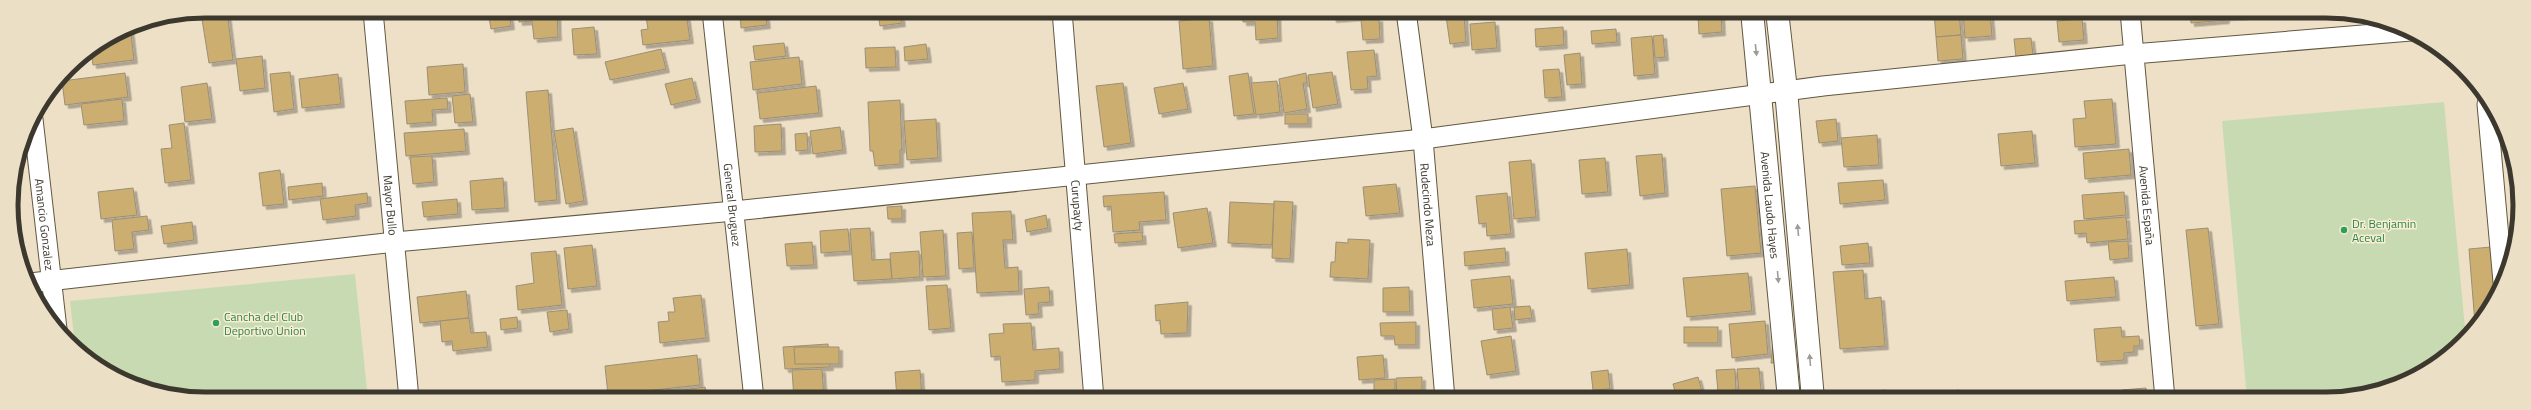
<svg xmlns="http://www.w3.org/2000/svg" width="2531" height="410" viewBox="0 0 2531 410" font-family="'Titillium Web',sans-serif">
  <defs>
    <filter id="shadow"><feDropShadow dx="3.5" dy="3.5" stdDeviation="0" flood-color="#0004"/></filter>
  </defs>
  <rect width="100%" height="100%" fill="#ede0c6"/>
  <g fill="#c8dab1">
    <path d="M2444,102L2466,339L2412,379L2339,399H2247L2222,121Z"/>
    <path d="M355,274L368,399H192L119,379L75,345L70,301Z"/>
  </g>
  <g fill="#cbae70" stroke="#9b8f77" filter="url(#shadow)">
    <path d="M227,11L233,60L209,63L201,13Z"/>
    <path d="M488,11H509L511,26L491,29Z"/>
    <path d="M518,11H557L558,37L534,39L532,21L519,22Z"/>
    <path d="M740,11H765L767,25L741,28Z"/>
    <path d="M866,11H900L902,23L880,26L878,13L866,14Z"/>
    <path d="M910,11H924L925,14L911,15Z"/>
    <path d="M1243,11H1277L1278,38L1256,40L1255,22H1243Z"/>
    <path d="M1332,11H1373L1374,16L1333,19Z"/>
    <path d="M1959,11L1961,35L1936,37L1934,13Z"/>
    <path d="M1963,11H1990L1992,36L1965,38Z"/>
    <path d="M2190,11H2225L2226,20L2191,23Z"/>
    <path d="M2225,11H2243L2244,16L2226,17Z"/>
    <path d="M686,12L690,40L643,45L641,30L648,29L646,17Z"/>
    <path d="M1464,14L1466,42L1450,44L1446,16Z"/>
    <path d="M1721,14L1722,32L1699,34L1698,16Z"/>
    <path d="M1209,18L1213,66L1183,69L1179,21Z"/>
    <path d="M1379,18L1380,39L1363,40L1361,20Z"/>
    <path d="M2082,19L2084,40L2059,42L2057,21Z"/>
    <path d="M1495,22L1497,48L1472,50L1470,24Z"/>
    <path d="M130,26L134,60L93,65L91,52Z"/>
    <path d="M594,27L597,54L574,55L572,29Z"/>
    <path d="M1563,27L1564,45L1536,47L1535,29Z"/>
    <path d="M1616,29L1617,42L1592,44L1591,31Z"/>
    <path d="M1663,35L1665,57L1655,58L1653,36Z"/>
    <path d="M1961,35L1963,59L1938,61L1936,37Z"/>
    <path d="M1652,36L1655,74L1634,76L1631,38Z"/>
    <path d="M2031,38L2033,55L2016,57L2014,39Z"/>
    <path d="M784,43L786,56L755,60L753,46Z"/>
    <path d="M926,44L928,59L905,61L904,47Z"/>
    <path d="M895,47L896,67L866,68L865,48Z"/>
    <path d="M661,49L666,69L610,80L605,62Z"/>
    <path d="M1374,50L1377,76L1367,77L1368,89L1351,90L1347,52Z"/>
    <path d="M1580,53L1582,84L1567,85L1564,55Z"/>
    <path d="M262,56L265,88L240,91L236,59Z"/>
    <path d="M799,57L802,84L753,90L750,62Z"/>
    <path d="M463,64L465,92L429,95L427,67Z"/>
    <path d="M1559,69L1562,97L1545,98L1543,70Z"/>
    <path d="M290,72L294,109L274,112L270,74Z"/>
    <path d="M1332,72L1338,104L1313,108L1308,75Z"/>
    <path d="M125,73L128,97L65,105L62,81Z"/>
    <path d="M1248,73L1254,114L1234,116L1229,76Z"/>
    <path d="M1306,73L1307,83H1303L1307,109L1284,113L1279,79Z"/>
    <path d="M338,74L341,104L302,108L299,79Z"/>
    <path d="M692,78L697,99L671,105L665,84Z"/>
    <path d="M1277,81L1280,112L1256,115L1251,83Z"/>
    <path d="M207,83L212,119L185,122L181,87Z"/>
    <path d="M1123,83L1131,143L1104,147L1096,86Z"/>
    <path d="M1183,83L1188,109L1159,114L1154,88Z"/>
    <path d="M816,86L819,113L760,119L757,93Z"/>
    <path d="M548,90L557,200L535,202L526,92Z"/>
    <path d="M470,94L473,122L455,123L452,96Z"/>
    <path d="M447,98L448,109L432,110L433,122L407,124L405,101Z"/>
    <path d="M122,99L124,121L84,125L81,104Z"/>
    <path d="M2112,99L2116,144L2075,147L2073,119L2086,118L2084,101Z"/>
    <path d="M900,100L902,149L900,150V164L875,166L873,151H870L868,102Z"/>
    <rect x="1285" y="114" width="23" height="10"/>
    <path d="M936,119L938,158L907,160L904,121Z"/>
    <path d="M1836,119L1838,141L1819,143L1816,121Z"/>
    <path d="M184,123L191,180L165,183L161,149L172,148L169,125Z"/>
    <path d="M781,124L782,151L755,152L754,126Z"/>
    <path d="M840,127L843,150L813,154L810,131Z"/>
    <path d="M573,128L584,201L566,204L554,131Z"/>
    <path d="M464,129L466,151L406,156L404,133Z"/>
    <path d="M2032,131L2035,163L2001,166L1998,134Z"/>
    <path d="M807,133L808,150L796,151L795,134Z"/>
    <path d="M1877,135L1879,165L1844,167L1841,138Z"/>
    <path d="M2129,149L2131,175L2085,179L2083,153Z"/>
    <path d="M1662,154L1665,193L1640,196L1636,156Z"/>
    <path d="M432,156L434,182L413,184L410,157Z"/>
    <path d="M1605,158L1608,192L1582,194L1579,160Z"/>
    <path d="M1531,160L1536,217L1514,219L1509,162Z"/>
    <path d="M280,170L284,204L263,206L259,173Z"/>
    <path d="M503,178L505,208L472,210L470,181Z"/>
    <path d="M1883,180L1885,200L1840,204L1838,183Z"/>
    <path d="M322,183L323,196L289,200L288,187Z"/>
    <path d="M1396,184L1400,213L1366,216L1363,187Z"/>
    <path d="M1755,186L1761,253L1727,256L1721,189Z"/>
    <path d="M133,188L137,215L101,219L98,192Z"/>
    <path d="M1164,192L1166,220L1139,222L1140,230L1113,232L1111,206L1104,207L1103,196Z"/>
    <path d="M2124,192L2126,215L2084,219L2082,195Z"/>
    <path d="M367,193L368,203L355,205L356,216L323,220L320,199Z"/>
    <path d="M1507,193L1511,234L1487,236L1486,223L1479,224L1476,196Z"/>
    <path d="M457,199L458,214L424,217L422,202Z"/>
    <path d="M1274,201L1293,202L1290,259L1272,258Z"/>
    <path d="M1230,202L1274,204L1272,245L1228,243Z"/>
    <path d="M902,206V219H888L887,207Z"/>
    <path d="M1207,208L1213,243L1178,248L1173,213Z"/>
    <path d="M1011,211L1013,240H1003L1005,268L1018,267L1019,291L977,293L972,213Z"/>
    <path d="M1046,215L1048,228L1027,232L1025,220Z"/>
    <path d="M147,216L149,230L132,232L134,249L115,251L112,220Z"/>
    <path d="M2126,217L2128,239L2087,243L2086,233L2075,234L2074,221Z"/>
    <path d="M192,222L194,240L164,244L161,226Z"/>
    <path d="M870,228L872,260L890,259L892,279L854,281L850,229Z"/>
    <path d="M2208,228L2219,324L2196,326L2186,230Z"/>
    <path d="M848,229L850,251L821,253L820,231Z"/>
    <path d="M943,230L946,276L923,277L920,232Z"/>
    <path d="M972,232L974,268L959,269L957,233Z"/>
    <path d="M1142,232L1143,241L1115,243L1114,234Z"/>
    <path d="M1348,239L1370,240L1368,279L1330,277L1331,262H1335L1336,242L1348,243Z"/>
    <path d="M2128,241L2129,258L2110,260L2108,242Z"/>
    <path d="M812,242L814,265L787,266L785,244Z"/>
    <path d="M1868,243L1870,263L1842,265L1840,246Z"/>
    <path d="M592,245L597,286L568,289L564,248Z"/>
    <path d="M2491,247L2495,295L2475,324L2469,249Z"/>
    <path d="M1505,248L1506,262L1465,266L1464,252Z"/>
    <path d="M1627,249L1630,285L1588,289L1585,253Z"/>
    <path d="M556,251L562,305L518,310L516,286L534,283L531,253Z"/>
    <path d="M919,251L920,277L892,279L890,253Z"/>
    <path d="M1863,270L1865,299L1881,297L1885,346L1840,349L1833,272Z"/>
    <path d="M1748,273L1752,311L1687,317L1683,278Z"/>
    <path d="M1510,276L1513,304L1474,308L1471,280Z"/>
    <path d="M2114,277L2116,297L2067,301L2065,281Z"/>
    <path d="M947,285L951,328L929,330L926,286Z"/>
    <path d="M1049,287L1050,302L1038,303L1039,314L1026,315L1024,289Z"/>
    <path d="M1409,287L1410,312H1383V288Z"/>
    <path d="M466,291L469,318L420,323L417,297Z"/>
    <path d="M701,295L706,338L660,343L658,322L669,321L668,312H675L673,298Z"/>
    <path d="M1188,302L1187,333L1161,334L1160,320L1156,321L1155,305Z"/>
    <path d="M1530,306L1532,318L1515,320L1514,307Z"/>
    <path d="M1510,307L1513,328L1494,330L1492,309Z"/>
    <path d="M567,310L569,329L550,332L547,312Z"/>
    <path d="M517,317L518,328L501,330L500,319Z"/>
    <path d="M469,318L471,333L486,332L488,347L453,351L452,341L442,342L440,321Z"/>
    <path d="M1765,321L1768,354L1732,358L1729,324Z"/>
    <path d="M1416,322V345H1395L1394,336H1381L1380,323Z"/>
    <path d="M1031,323L1033,350L1059,348L1060,369L1035,371V380L1002,382L1000,356L991,357L989,334L1004,333L1003,324Z"/>
    <rect x="1684" y="327" width="34" height="16"/>
    <path d="M2121,327L2122,337L2139,336L2140,346H2134V352L2124,353V360L2097,362L2094,329Z"/>
    <path d="M1511,336L1516,371L1487,375L1481,341Z"/>
    <path d="M1773,341L1777,363H1771Z"/>
    <path d="M828,344L830,367L785,369L783,347Z"/>
    <path d="M794,347H839V364H795Z"/>
    <path d="M697,355L700,385L608,395L605,366Z"/>
    <path d="M1383,355L1385,378L1359,380L1357,357Z"/>
    <path d="M1759,368L1761,391L1739,393L1737,369Z"/>
    <path d="M822,369L824,399H794L792,370Z"/>
    <path d="M1735,369L1736,390L1718,392L1716,370Z"/>
    <path d="M920,370L922,399H897L895,372Z"/>
    <path d="M1608,370L1610,389L1593,390L1591,372Z"/>
    <path d="M1422,377V399H1397L1396,378Z"/>
    <path d="M1698,377L1704,399H1677L1673,384Z"/>
    <path d="M1395,379V390L1374,391V380Z"/>
    <path d="M705,387L707,398L670,399L669,392Z"/>
    <path d="M2146,388L2147,399H2123L2122,390Z"/>
    <path d="M1886,390L1887,399H1859L1858,393Z"/>
    <path d="M1959,390L1960,399H1927V394Z"/>
    <path d="M1768,394L1769,399H1730L1729,398Z"/>
  </g>
  <g fill="none" stroke-linecap="round" stroke-linejoin="round">
    <g stroke="#625741" stroke-width="21">
      <g id="minor">
        <path id="s1" d="M373,11L409,399"/>
        <path id="s2" d="M712,11L754,399"/>
        <path id="s3" d="M1062,11L1094,399"/>
        <path id="s4" d="M1406,11L1423,139L1445,399"/>
        <path id="s5" d="M2130,11L2165,399"/>
        <path d="M2487,104L2503,282"/>
        <path id="s6" d="M33,119L57,329"/>
        <path d="M30,283L395,242L734,211L1423,139L1823,86L2133,54L2411,31"/>
      </g>
    </g>
    <g stroke="#625741" stroke-width="24">
      <g id="tertiary">
        <path id="s7" d="M1752,11L1789,399"/>
        <path d="M1777,11L1786,90L1813,399"/>
      </g>
    </g>
    <use href="#minor" stroke="#fff" stroke-width="19"/>
    <use href="#tertiary" stroke="#fff" stroke-width="22"/>
  </g>
  <defs><path id="oneway-solid" d="M-6-.8H1V-3.2L6.5 0L1 3.2V.8H-6Z"/></defs>
  <g fill="#9e9c96">
    <use href="#oneway-solid" transform="translate(1756 50) rotate(84)"/>
    <use href="#oneway-solid" transform="translate(1798 230) rotate(-95)"/>
    <use href="#oneway-solid" transform="translate(1778 277) rotate(85)"/>
    <use href="#oneway-solid" transform="translate(1810 360) rotate(-95)"/>
  </g>
  <g fill="#2e9e5b" stroke="#faedd3" stroke-width="1.5">
    <circle cx="2344" cy="230" r="4"/>
    <circle cx="216" cy="323" r="4"/>
  </g>
  <g text-anchor="middle" dominant-baseline="central" stroke-width="3" stroke-linejoin="round" paint-order="stroke">
    <g font-size="12" fill="#3d382e" stroke="#faedd3">
      <text stroke="none"><textPath href="#s1" startOffset="195">Mayor Bullo</textPath></text>
      <text stroke="none"><textPath href="#s2" startOffset="195">General Bruguez</textPath></text>
      <text stroke="none"><textPath href="#s3" startOffset="195">Curupayty</textPath></text>
      <text stroke="none"><textPath href="#s4" startOffset="195">Rudecindo Meza</textPath></text>
      <text stroke="none"><textPath href="#s7" startOffset="195">Avenida Laudo Hayes</textPath></text>
      <text stroke="none"><textPath href="#s5" startOffset="195">Avenida España</textPath></text>
      <text stroke="none"><textPath href="#s6" startOffset="106">Amancio Gonzalez</textPath></text>
    </g>
    <g font-size="12" fill="#27864d" stroke="#faedd3" text-anchor="start">
      <text x="2352" y="223">Dr. Benjamin<tspan x="2352" dy="14">Aceval</tspan></text>
      <text x="224" y="316">Cancha del Club<tspan x="224" dy="14">Deportivo Union</tspan></text>
    </g>
  </g>
  <path d="M0 0H2531V410H0ZM205 18H2326A187 187 0 0 1 2513 205V205A187 187 0 0 1 2326 392H205A187 187 0 0 1 18 205V205A187 187 0 0 1 205 18Z" fill="#ebdfc6" fill-rule="evenodd"/>
  <path fill="none" stroke="#3d382e" stroke-width="5" d="M205 18H2326A187 187 0 0 1 2513 205V205A187 187 0 0 1 2326 392H205A187 187 0 0 1 18 205V205A187 187 0 0 1 205 18Z"/>
</svg>
